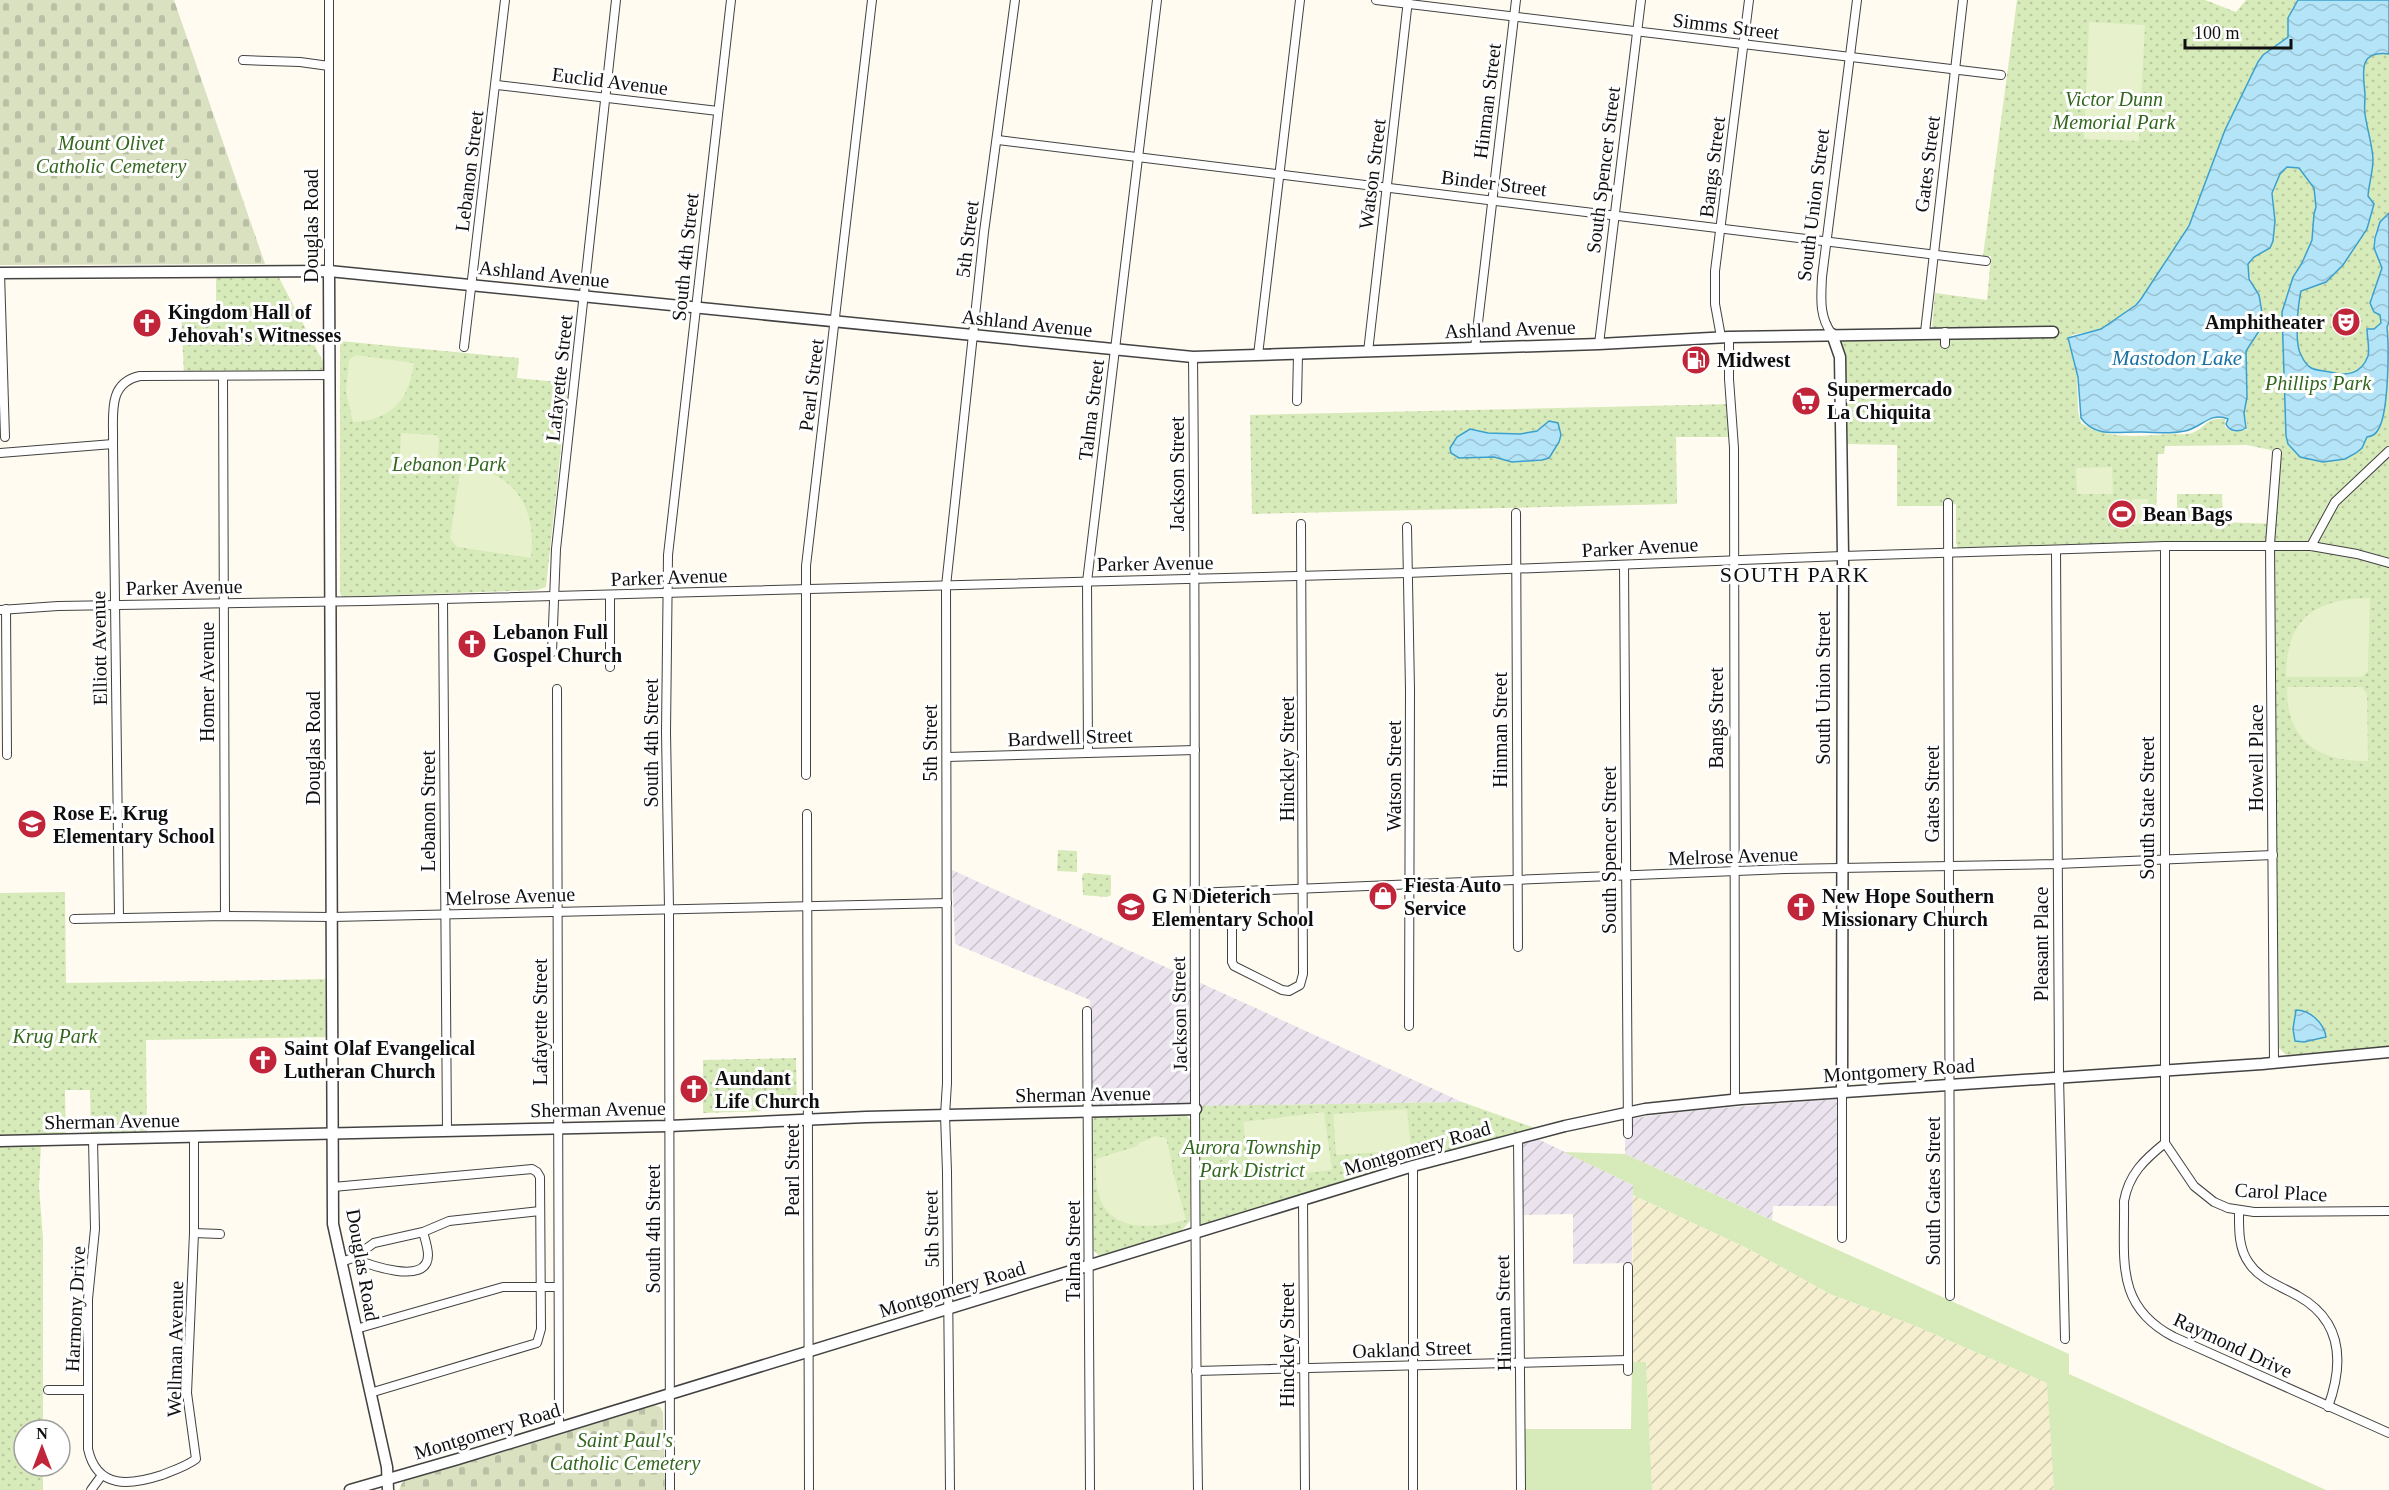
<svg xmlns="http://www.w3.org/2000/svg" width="2389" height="1490" viewBox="0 0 2389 1490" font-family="Georgia,serif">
  <defs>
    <pattern id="industrial-furrows" width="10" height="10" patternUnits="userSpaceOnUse" patternTransform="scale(1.5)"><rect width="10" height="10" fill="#ebe3ed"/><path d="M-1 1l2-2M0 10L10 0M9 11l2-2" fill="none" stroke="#c8c2ca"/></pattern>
    <pattern id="farmland-furrows" width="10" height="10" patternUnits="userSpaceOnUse" patternTransform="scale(1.5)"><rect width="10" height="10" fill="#f5efd0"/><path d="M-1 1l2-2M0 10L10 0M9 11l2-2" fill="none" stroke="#d1ccb1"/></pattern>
    <pattern id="cemetery-stones" width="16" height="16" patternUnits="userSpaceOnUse" patternTransform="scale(1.5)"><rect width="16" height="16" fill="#dae1c1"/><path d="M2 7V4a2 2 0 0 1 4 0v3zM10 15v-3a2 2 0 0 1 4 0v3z" fill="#bac0a5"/></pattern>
    <pattern id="park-dots" width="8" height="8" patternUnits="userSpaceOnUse" patternTransform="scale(1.5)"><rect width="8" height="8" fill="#d7eab9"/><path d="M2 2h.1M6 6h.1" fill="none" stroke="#b7c89e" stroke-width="1.8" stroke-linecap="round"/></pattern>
    <pattern id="water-waves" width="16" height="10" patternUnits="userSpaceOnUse" patternTransform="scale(1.5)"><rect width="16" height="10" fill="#b4e4f7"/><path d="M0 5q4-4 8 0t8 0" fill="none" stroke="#9ac2d3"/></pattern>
  </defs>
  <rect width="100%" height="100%" fill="#fffbf0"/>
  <g fill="url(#industrial-furrows)">
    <path d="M952,870L1462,1102L1091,1108L1090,1000L955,944Z"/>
    <path d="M1837,1099L1838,1206H1773L1772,1220L1625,1154V1119L1696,1110Z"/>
    <path d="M1538,1139L1633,1185L1632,1263L1573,1264V1214L1520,1215L1519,1145Z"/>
  </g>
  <path fill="url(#farmland-furrows)" d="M1633,1195L1749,1249L1830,1294L1913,1325L2048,1383L2054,1490H1652L1646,1362H1632Z"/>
  <g fill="#d7eab9">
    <path d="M1564,1152L1625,1154L2069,1354V1374L2326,1490H2054L2047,1383L1913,1325L1830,1294L1749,1249L1633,1195V1185Z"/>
    <path d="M1632,1362H1646L1652,1490H1523L1522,1429H1631Z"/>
  </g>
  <g fill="url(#cemetery-stones)">
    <path d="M0,0H174L265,264L0,265Z"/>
    <path d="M649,1404L660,1407L663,1412L665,1490H399L402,1483L408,1478Z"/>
  </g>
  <g fill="url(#park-dots)" fill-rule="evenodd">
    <path d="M2017,0H2205L2236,12L2246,0H2298L2292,9L2288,37L2263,55L2258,62L2225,130L2189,226L2141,299L2136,305L2101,329L2072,335L2068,342L2077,375L2078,412L2081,423C2108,440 2139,436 2169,434C2175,434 2186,435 2192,433C2207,427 2206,417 2225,419V427L2229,430H2246L2247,424L2244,413L2246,397L2245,381L2246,351L2261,328L2262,306L2247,271L2248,264L2254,257L2270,248C2271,239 2275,228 2275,219C2275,199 2266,182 2287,167L2299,168L2314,188L2316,208L2314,214L2312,240L2302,263L2293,277L2291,288L2301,291C2344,273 2361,248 2374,204L2368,196C2369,183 2373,172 2373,159C2372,143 2367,129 2365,114C2364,108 2365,101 2365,95C2364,75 2356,50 2389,54V213C2380,220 2371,236 2374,248C2376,254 2381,259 2382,266C2383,277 2377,289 2370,298L2382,320L2389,322V1046L2292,1056L2286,1055L2279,1048L2272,543L1959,552L1956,543V504L1947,506H1897V445L1848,444L1841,441L1840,357L1832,334L1932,329L1935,293L1987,300L1991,256H1983ZM2247,445L2271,450L2279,466L2274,524L2223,522L2222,494H2177V521H2156L2158,454H2164L2165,446Z"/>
    <path d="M216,272H276L330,375L184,376L181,309L216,308Z"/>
    <path d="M340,341L519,358L517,378L568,383L546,587L537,590L342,597L340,593Z"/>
    <path d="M1733,404L1735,437H1676L1677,504L1252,514L1250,415Z"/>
    <path d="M1058,850L1077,851V872L1057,871Z"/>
    <path d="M1084,873L1111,875V895L1107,897L1083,895L1082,876Z"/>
    <path d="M65,892L66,983L332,979V1037L146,1040L147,1137L91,1138L90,1090H65L66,1136L0,1137V893Z"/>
    <path d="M796,1058L797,1110L703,1113V1060Z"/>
    <path d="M1462,1102L1544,1131L1195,1232L1196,1106Z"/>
    <path d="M1185,1114L1191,1121L1190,1221L1180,1232L1099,1256L1092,1248V1120L1096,1116Z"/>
    <path d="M0,1141L41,1143L39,1187L43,1238V1430H24V1466H43V1490H0Z"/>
  </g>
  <g fill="#e7f1cb">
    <path d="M2089,22L2145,25L2139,141L2084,139Z"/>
    <path d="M356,355L414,363C409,400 392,420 353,422L346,392L349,360Z"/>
    <path d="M401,433L436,435L439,438L437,473L399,471Z"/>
    <path d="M461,466C514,471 537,506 531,558L457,547L450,538Z"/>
    <path d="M2112,467L2113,494H2077L2076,468Z"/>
    <path d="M2132,499H2148V524L2128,525V503H2131V511Z"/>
    <path d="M2370,598L2368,671L2362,677H2286C2286,618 2314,599 2370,598Z"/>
    <path d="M2287,687H2362L2367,694L2368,761C2318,762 2286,741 2287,687Z"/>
    <path d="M1407,1109L1411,1150L1336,1155L1333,1114Z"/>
    <path d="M1324,1112L1332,1170L1250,1180L1243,1122Z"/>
    <path d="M1156,1136L1166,1138L1172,1162L1171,1164L1186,1220C1156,1228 1111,1234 1099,1196C1095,1185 1096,1171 1096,1159L1137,1146L1139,1143Z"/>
  </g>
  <g fill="url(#water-waves)" stroke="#3ba0ce" stroke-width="1.5">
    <path d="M2298,0H2389V54C2356,50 2364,75 2365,95C2365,101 2364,108 2365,114C2367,129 2372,143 2373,159C2373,172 2369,183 2368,196L2374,204L2367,229L2343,265L2326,282L2301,291C2298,305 2294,343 2301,355C2309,372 2315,369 2330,372C2346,376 2361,375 2368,356C2370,349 2367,337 2367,329H2374L2381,323L2380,315L2374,312L2370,303L2382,268L2374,248L2375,238L2380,222L2389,213V322L2387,327C2389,347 2389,413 2378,430C2375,435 2372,436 2367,437L2362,448L2356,453L2345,459L2323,462L2300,457L2288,444L2286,436L2282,312L2293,277L2302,263L2312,240L2314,214L2316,207L2314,188L2299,168L2287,167L2280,174L2272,193L2275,221L2273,241L2270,248L2254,257L2248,264L2249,279L2259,295L2263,318L2261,328L2246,351L2247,397L2244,413L2246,428C2240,432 2229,432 2226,424L2228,419C2211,411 2201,428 2185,431C2171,434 2156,433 2142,432C2120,431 2096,439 2081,418L2078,377L2068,338L2101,329L2136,305L2141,299L2189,226L2225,130L2258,62L2263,55L2288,37V18Z"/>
    <path d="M1549,421L1558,423L1561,435L1559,442L1549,458L1542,460L1512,462L1494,457L1459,458L1451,453L1450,448L1457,437L1470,429L1488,433L1520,434L1537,431Z"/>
    <path d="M2296,1010C2310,1010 2324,1023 2326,1037L2304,1042L2295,1041L2293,1029Z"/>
  </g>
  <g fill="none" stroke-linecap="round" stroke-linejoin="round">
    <g stroke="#424242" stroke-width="10">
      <g id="minor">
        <path d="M1376,0L2001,75"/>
        <path d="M243,60L300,62L329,66"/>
        <path d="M497,85L718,111"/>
        <path d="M998,140L1986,261"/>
        <path d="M329,271V0"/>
        <path d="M0,273L5,437"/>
        <path d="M1925,332L1963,0"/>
        <path d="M1945,332V344"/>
        <path d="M1832,334C1819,317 1821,298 1822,277L1857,0"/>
        <path d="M1721,337L1715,304V271L1749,0"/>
        <path d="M1729,337V379L1734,448L1735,1099"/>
        <path d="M1599,344L1641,0"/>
        <path d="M464,347L505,0"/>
        <path d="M1475,348L1516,0"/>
        <path d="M1368,352L1408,0"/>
        <path d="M1258,355L1300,0"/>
        <path d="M1193,357C1197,735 1192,1112 1198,1490"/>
        <path d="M223,376L225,916"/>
        <path d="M1297,401L1298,354"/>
        <path d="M0,453L113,444"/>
        <path d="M1948,503L1950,1296"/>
        <path d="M1516,513L1518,947"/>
        <path d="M1407,527L1410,690L1409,1026"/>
        <path d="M2165,546V1143L2194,1186L2214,1202L2228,1208L2254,1212L2389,1211"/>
        <path d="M2311,546L2335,502L2389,451"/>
        <path d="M2056,550L2059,1076L2065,1339"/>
        <path d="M1624,565L1628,1134"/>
        <path d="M443,600L447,1131"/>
        <path d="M6,609L7,755"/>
        <path d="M0,610L58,606L366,601L1407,573L1843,556L2165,546H2311L2357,554L2389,563"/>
        <path d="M552,652L556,549L616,0"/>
        <path d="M610,667V595"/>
        <path d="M557,689L559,1427"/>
        <path d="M1088,753L1087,582L1157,0"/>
        <path d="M947,757L1195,750"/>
        <path d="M806,775V566L872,0"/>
        <path d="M807,814L809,1490"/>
        <path d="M1195,893L1785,869L2057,864L2273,855"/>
        <path d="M119,917L113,444C114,417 106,383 140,376L330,375"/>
        <path d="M74,919L225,916L332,917L947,903"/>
        <path d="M1195,919H1227L1232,925V962L1234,966L1282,990L1289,991L1300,985L1303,974L1301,524"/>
        <path d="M1087,1011L1090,1490"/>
        <path d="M2274,1063L2270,544L2277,453"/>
        <path d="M1518,1138L1521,1489"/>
        <path d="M93,1140L95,1229L88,1299V1449C97,1490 131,1485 162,1475C174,1470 185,1467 196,1459L187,1393L194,1233V1138"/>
        <path d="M2165,1143C2144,1160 2129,1174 2124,1201C2125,1259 2114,1306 2174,1337L2389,1433"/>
        <path d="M1413,1166V1490"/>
        <path d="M333,1187L532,1169L537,1172L540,1177L541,1329L537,1343L370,1393"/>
        <path d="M1303,1199L1305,1490"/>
        <path d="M2239,1210C2239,1228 2238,1248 2249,1263C2260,1280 2281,1286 2298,1296C2343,1321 2344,1363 2328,1407"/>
        <path d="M194,1233L220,1234"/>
        <path d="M1842,1238V1092"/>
        <path d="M353,1258C367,1264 428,1287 428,1255C428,1248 425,1239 423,1232"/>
        <path d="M341,1262L353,1258L374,1243L423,1232L449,1221L540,1211"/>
        <path d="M1628,1267V1371"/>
        <path d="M356,1329L503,1287H558"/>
        <path d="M1196,1371L1628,1360"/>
        <path d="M48,1390H88"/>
        <path d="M91,1490L102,1475"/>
        <path d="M670,1490L669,908L666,732L668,555L731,0"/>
        <path d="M950,1490L947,1172L945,1115L947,1083L946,586L984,232L1015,0"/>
      </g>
    </g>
    <g stroke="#424242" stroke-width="13">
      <g id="tertiary">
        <path d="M329,271L333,1224L387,1467L388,1490"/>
        <path d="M0,273L329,271L1193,357L1599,344L1729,337L2053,332"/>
        <path d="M1832,334L1840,357L1843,556L1842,1092"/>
        <path d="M0,1141L669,1126L866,1117L1196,1109"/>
        <path d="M350,1490L458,1459L1413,1166L1565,1126L1645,1109L1741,1099L2262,1064L2389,1052"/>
      </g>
    </g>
    <use href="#minor" stroke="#fff" stroke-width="8"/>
    <use href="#tertiary" stroke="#fff" stroke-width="10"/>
  </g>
  <defs>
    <g id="theatre-disc" transform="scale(1.5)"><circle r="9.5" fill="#c0253a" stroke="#fff"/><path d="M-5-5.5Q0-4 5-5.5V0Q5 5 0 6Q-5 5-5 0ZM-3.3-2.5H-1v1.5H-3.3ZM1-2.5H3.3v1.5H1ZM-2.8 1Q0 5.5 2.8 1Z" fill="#fff"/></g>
    <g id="church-disc" transform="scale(1.5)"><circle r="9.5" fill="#c0253a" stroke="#fff"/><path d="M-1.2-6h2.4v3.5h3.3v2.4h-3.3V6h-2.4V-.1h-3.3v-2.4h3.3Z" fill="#fff"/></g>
    <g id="fuel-disc" transform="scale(1.5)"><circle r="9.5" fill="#c0253a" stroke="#fff"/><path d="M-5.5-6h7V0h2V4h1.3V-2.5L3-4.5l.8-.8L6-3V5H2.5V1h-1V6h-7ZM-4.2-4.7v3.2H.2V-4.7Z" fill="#fff"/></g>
    <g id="supermarket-disc" transform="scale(1.5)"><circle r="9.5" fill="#c0253a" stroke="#fff"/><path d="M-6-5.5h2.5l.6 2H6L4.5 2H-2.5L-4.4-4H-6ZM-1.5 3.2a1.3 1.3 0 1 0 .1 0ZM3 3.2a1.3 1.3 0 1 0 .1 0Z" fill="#fff"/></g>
    <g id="stadium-disc" transform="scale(1.5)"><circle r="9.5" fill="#c0253a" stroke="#fff"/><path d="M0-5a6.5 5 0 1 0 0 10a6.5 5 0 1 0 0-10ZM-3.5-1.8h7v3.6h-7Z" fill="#fff"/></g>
    <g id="school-disc" transform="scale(1.5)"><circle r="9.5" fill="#c0253a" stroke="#fff"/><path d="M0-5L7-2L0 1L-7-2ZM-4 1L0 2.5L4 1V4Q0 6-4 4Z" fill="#fff"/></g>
    <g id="shop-disc" transform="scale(1.5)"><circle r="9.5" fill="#c0253a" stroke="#fff"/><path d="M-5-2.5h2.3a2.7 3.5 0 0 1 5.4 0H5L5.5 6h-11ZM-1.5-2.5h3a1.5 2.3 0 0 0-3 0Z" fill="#fff"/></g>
  </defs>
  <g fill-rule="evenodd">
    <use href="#theatre-disc" x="2346" y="322"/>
    <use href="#church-disc" x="147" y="323"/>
    <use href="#fuel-disc" x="1696" y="360"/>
    <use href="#supermarket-disc" x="1806" y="401"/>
    <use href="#stadium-disc" x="2122" y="514"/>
    <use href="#church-disc" x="472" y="644"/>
    <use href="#school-disc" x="32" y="824"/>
    <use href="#shop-disc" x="1383" y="896"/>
    <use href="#school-disc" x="1131" y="907"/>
    <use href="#church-disc" x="1801" y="907"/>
    <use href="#church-disc" x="263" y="1060"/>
    <use href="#church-disc" x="694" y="1089"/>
  </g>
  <g text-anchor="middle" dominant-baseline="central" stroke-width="6" stroke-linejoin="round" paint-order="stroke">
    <g font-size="20" fill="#0f0f0f" stroke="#fff">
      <text transform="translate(1726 26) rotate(7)">Simms Street</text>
      <text transform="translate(610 81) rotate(7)">Euclid Avenue</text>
      <text transform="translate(1487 101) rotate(-83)">Hinman Street</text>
      <text transform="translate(1927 164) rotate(-83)">Gates Street</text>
      <text transform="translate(1712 167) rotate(-83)">Bangs Street</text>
      <text transform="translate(1603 170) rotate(-83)">South Spencer Street</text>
      <text transform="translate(469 171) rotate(-83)">Lebanon Street</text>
      <text transform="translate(1372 174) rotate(-83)">Watson Street</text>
      <text transform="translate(1494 183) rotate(7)">Binder Street</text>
      <text transform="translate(1813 205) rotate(-83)">South Union Street</text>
      <text transform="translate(311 226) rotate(-90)">Douglas Road</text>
      <text transform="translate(967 239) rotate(-83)">5th Street</text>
      <text transform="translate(685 257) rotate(-84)">South 4th Street</text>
      <text transform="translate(544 274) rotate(6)">Ashland Avenue</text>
      <text transform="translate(1027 323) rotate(6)">Ashland Avenue</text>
      <text transform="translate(1510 329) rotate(-2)">Ashland Avenue</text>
      <text transform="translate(559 378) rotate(-84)">Lafayette Street</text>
      <text transform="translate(811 385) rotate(-83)">Pearl Street</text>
      <text transform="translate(1091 410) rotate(-83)">Talma Street</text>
      <text transform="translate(1177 474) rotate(-90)">Jackson Street</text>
      <text transform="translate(1640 547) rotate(-3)">Parker Avenue</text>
      <text transform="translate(1155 563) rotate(-1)">Parker Avenue</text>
      <text transform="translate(669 577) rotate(-2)">Parker Avenue</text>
      <text transform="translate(184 587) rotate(-1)">Parker Avenue</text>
      <text transform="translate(99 648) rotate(-91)">Elliott Avenue</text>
      <text transform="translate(207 682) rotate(-90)">Homer Avenue</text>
      <text transform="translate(1823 688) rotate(-90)">South Union Street</text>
      <text transform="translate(1716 718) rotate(-90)">Bangs Street</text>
      <text transform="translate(1500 730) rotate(-90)">Hinman Street</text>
      <text transform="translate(1070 737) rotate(-2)">Bardwell Street</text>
      <text transform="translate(651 743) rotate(-90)">South 4th Street</text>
      <text transform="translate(930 743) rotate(-90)">5th Street</text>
      <text transform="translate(313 748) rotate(-90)">Douglas Road</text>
      <text transform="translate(2256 758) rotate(-90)">Howell Place</text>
      <text transform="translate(1287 759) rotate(-90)">Hinckley Street</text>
      <text transform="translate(1394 776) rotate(-90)">Watson Street</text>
      <text transform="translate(1932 794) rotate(-90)">Gates Street</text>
      <text transform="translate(2147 808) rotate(-90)">South State Street</text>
      <text transform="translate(428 811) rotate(-90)">Lebanon Street</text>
      <text transform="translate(1609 850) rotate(-90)">South Spencer Street</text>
      <text transform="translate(1733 856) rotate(-2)">Melrose Avenue</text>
      <text transform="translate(510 896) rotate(-2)">Melrose Avenue</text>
      <text transform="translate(2041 944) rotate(-90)">Pleasant Place</text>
      <text transform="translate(1179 1014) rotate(-91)">Jackson Street</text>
      <text transform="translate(540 1022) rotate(-90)">Lafayette Street</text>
      <text transform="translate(1899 1070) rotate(-4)">Montgomery Road</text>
      <text transform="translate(1083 1094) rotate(-1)">Sherman Avenue</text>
      <text transform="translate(598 1109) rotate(-1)">Sherman Avenue</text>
      <text transform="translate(112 1121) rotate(-1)">Sherman Avenue</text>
      <text transform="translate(1417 1148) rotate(-16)">Montgomery Road</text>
      <text transform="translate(792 1170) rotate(-90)">Pearl Street</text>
      <text transform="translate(1933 1191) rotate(-90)">South Gates Street</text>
      <text transform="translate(2281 1192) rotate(3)">Carol Place</text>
      <text transform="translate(653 1229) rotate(-90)">South 4th Street</text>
      <text transform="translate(931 1229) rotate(-91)">5th Street</text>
      <text transform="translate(1073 1251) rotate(-90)">Talma Street</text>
      <text transform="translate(363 1265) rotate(80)">Douglas Road</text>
      <text transform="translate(952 1289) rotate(-17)">Montgomery Road</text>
      <text transform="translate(75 1309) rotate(-87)">Harmony Drive</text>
      <text transform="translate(1503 1313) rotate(-91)">Hinman Street</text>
      <text transform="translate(1287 1345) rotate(-90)">Hinckley Street</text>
      <text transform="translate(2233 1345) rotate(25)">Raymond Drive</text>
      <text transform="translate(175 1349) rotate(-89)">Wellman Avenue</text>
      <text transform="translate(1412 1349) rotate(-2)">Oakland Street</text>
      <text transform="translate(487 1431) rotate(-17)">Montgomery Road</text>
    </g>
    <g font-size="20" font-style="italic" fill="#33671e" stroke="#fff">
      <text x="2114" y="99">Victor Dunn<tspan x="2114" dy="23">Memorial Park</tspan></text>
      <text x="111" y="143">Mount Olivet<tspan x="111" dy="23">Catholic Cemetery</tspan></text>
      <text x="2318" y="383">Phillips Park</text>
      <text x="449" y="464">Lebanon Park</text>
      <text x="55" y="1036">Krug Park</text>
      <text x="1252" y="1147">Aurora Township<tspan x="1252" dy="23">Park District</tspan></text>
      <text x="625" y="1440">Saint Paul's<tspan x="625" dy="23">Catholic Cemetery</tspan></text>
    </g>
    <g font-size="20" font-weight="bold" fill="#0f0f0f" stroke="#fff" text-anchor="start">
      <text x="168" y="312">Kingdom Hall of<tspan x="168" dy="23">Jehovah's Witnesses</tspan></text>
      <text x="2325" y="322" text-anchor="end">Amphitheater</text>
      <text x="1717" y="360">Midwest</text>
      <text x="1827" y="389">Supermercado<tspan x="1827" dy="23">La Chiquita</tspan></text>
      <text x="2143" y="514">Bean Bags</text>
      <text x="493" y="632">Lebanon Full<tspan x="493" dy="23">Gospel Church</tspan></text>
      <text x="53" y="813">Rose E. Krug<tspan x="53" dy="23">Elementary School</tspan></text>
      <text x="1404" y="885">Fiesta Auto<tspan x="1404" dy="23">Service</tspan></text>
      <text x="1152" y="896">G N Dieterich<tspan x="1152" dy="23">Elementary School</tspan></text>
      <text x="1822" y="896">New Hope Southern<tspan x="1822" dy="23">Missionary Church</tspan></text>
      <text x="284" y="1048">Saint Olaf Evangelical<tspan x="284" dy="23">Lutheran Church</tspan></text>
      <text x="715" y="1078">Aundant<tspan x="715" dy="23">Life Church</tspan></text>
    </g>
    <g font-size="21" font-style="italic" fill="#1671a2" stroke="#fff">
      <text x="2177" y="358">Mastodon Lake</text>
    </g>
    <g font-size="22" letter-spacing="1.5" fill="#0f0f0f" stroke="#fff">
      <text x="1795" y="574">SOUTH PARK</text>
    </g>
  </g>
  <g transform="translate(42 1448)"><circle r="28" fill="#ffffff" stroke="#9f9f9f" stroke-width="1.5"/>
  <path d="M0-4.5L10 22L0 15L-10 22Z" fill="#c0253a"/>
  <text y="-9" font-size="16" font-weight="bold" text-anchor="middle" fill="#0f0f0f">N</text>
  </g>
  <path d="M2185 39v9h106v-9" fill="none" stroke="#0f0f0f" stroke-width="3"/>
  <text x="2194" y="39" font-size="18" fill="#0f0f0f" stroke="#ffffff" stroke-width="4.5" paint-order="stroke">100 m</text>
</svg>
